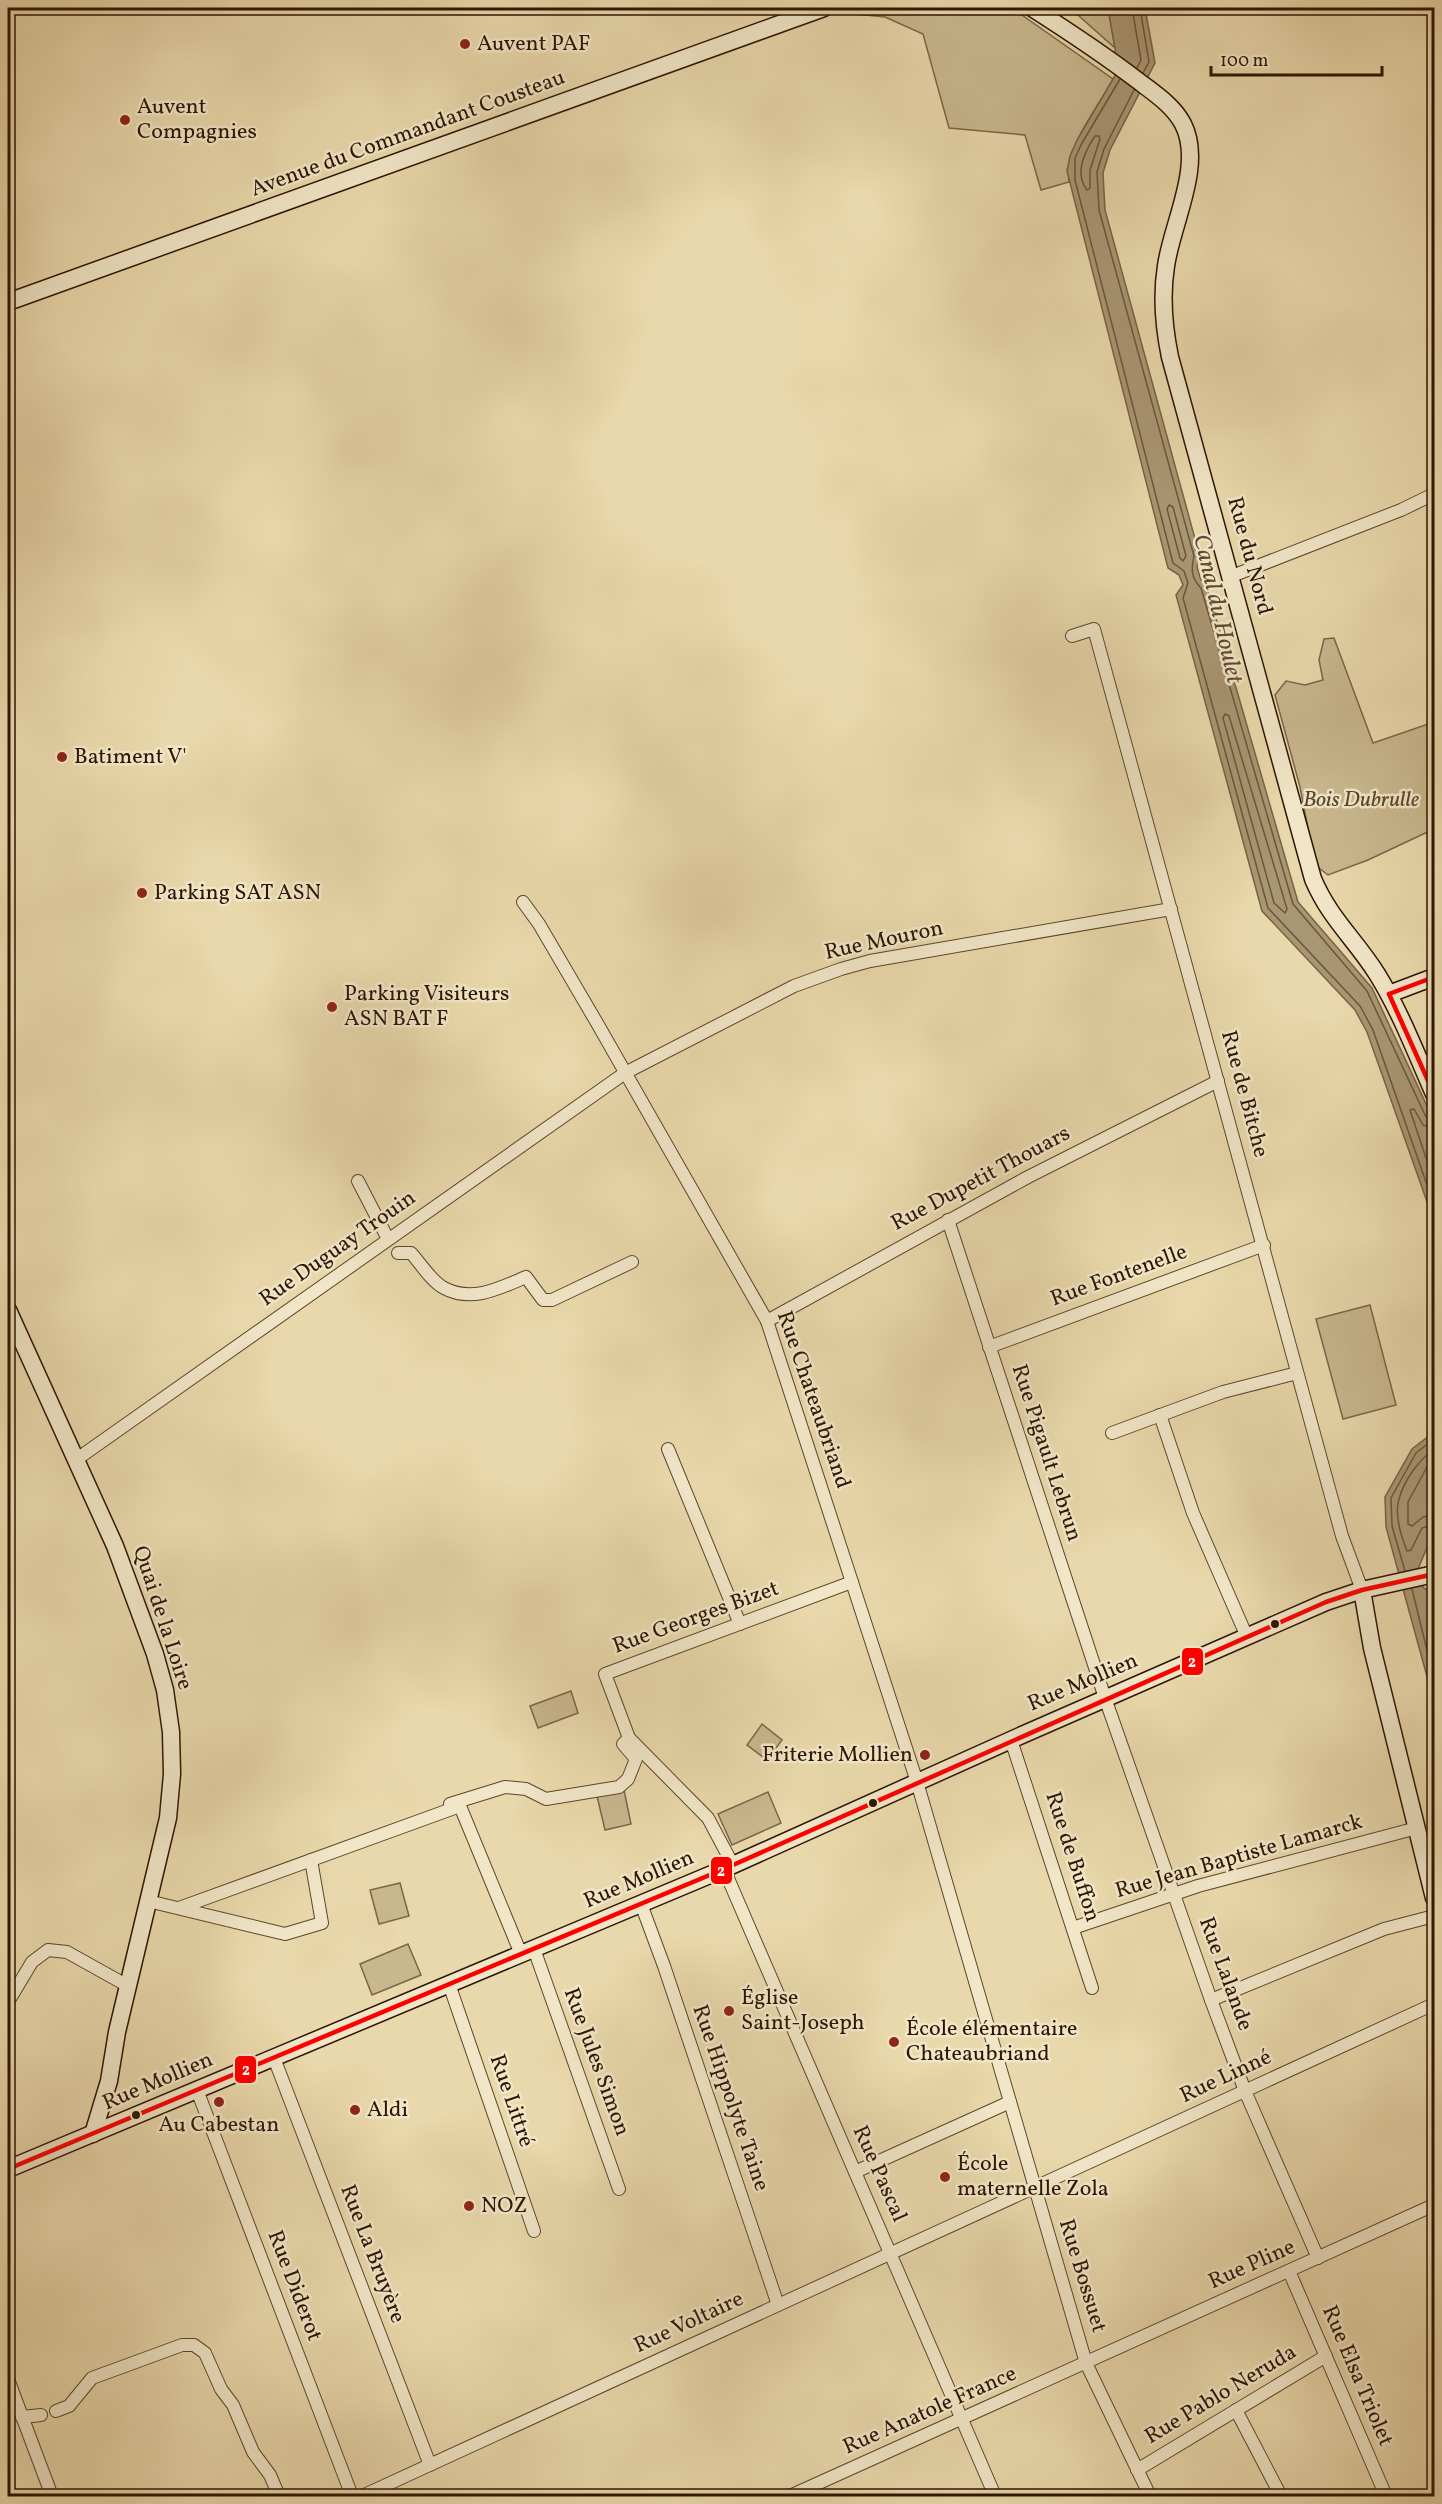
<svg xmlns="http://www.w3.org/2000/svg" width="1442" height="2504" viewBox="0 0 1442 2504" font-family="Vollkorn,serif">
  <rect width="100%" height="100%" fill="#e9d8ab"/>
  <filter id="stains"><feTurbulence type="fractalNoise" baseFrequency=".00333" numOctaves="4"/><feColorMatrix values="0 0 0 0 .2 0 0 0 0 .09 0 0 0 0 .02 0 0 0 .5 -.17"/></filter>
  <radialGradient id="worn" r=".72"><stop offset=".6" stop-color="#630" stop-opacity="0"/><stop offset="1" stop-color="#630" stop-opacity=".3"/></radialGradient>
  <g fill="#c9b78e" stroke="#7b6648" stroke-width="1.5">
    <path d="M878,8H1012L1113,79C1097,110 1064,147 1069,182L1041,190L1025,135L949,128L923,34L885,17L855,14Z"/>
    <path d="M1070,8H1108L1115,48Z"/>
    <path d="M1334,638L1373,743L1434,722V829L1368,860L1328,875L1315,865L1300,787L1275,695L1286,681L1305,685L1323,680L1319,660L1324,639Z"/>
    <path d="M1370,1305L1396,1405L1343,1419L1316,1319Z"/>
    <path d="M571,1691L578,1713L538,1728L530,1706Z"/>
    <path d="M762,1724L782,1740L767,1760L747,1745Z"/>
    <path d="M624,1790L631,1824L605,1830L597,1796Z"/>
    <path d="M768,1792L781,1823L732,1845L718,1814Z"/>
    <path d="M400,1883L409,1916L379,1924L370,1890Z"/>
    <path d="M408,1944L421,1975L372,1995L360,1964Z"/>
  </g>
  <g fill="#a99672" stroke="#776245" stroke-width="1.5">
    <path d="M1108,8H1145L1155,63L1110,150L1103,173L1105,210L1200,557L1197,567L1201,580L1206,584L1298,902L1372,988L1434,1121V1233L1431,1213L1367,1032L1355,1010L1262,911L1176,595L1183,585L1179,575L1168,568L1067,171L1070,156L1077,140L1116,74L1115,48Z"/>
    <path d="M1434,1432V1531L1418,1569L1422,1586L1432,1595L1434,1604V1702L1386,1527L1385,1497L1412,1449Z"/>
  </g>
  <g fill="none" stroke-linecap="round" stroke-linejoin="round">
    <g stroke="#6b563a" stroke-width="1.5">
      <path d="M1132,8L1141,60L1137,68"/>
      <path d="M1140,8L1149,62L1143,73"/>
      <path d="M1120,79L1082,143L1075,158V180L1173,563L1184,571L1188,583L1183,598L1268,908L1360,1006L1373,1030L1434,1205"/>
      <path d="M1134,90L1104,149L1097,172L1099,210L1194,556C1191,569 1191,578 1201,588L1293,904L1367,991L1426,1117L1434,1121"/>
      <path d="M1095,136H1099L1100,139L1090,170V188L1087,190C1074,174 1085,151 1095,136Z"/>
      <path d="M1169,505L1173,507L1186,556L1183,561L1180,558L1167,509Z"/>
      <path d="M1225,714L1229,716L1287,909L1285,913L1274,903L1223,718Z"/>
      <path d="M1434,1129L1423,1125L1414,1109L1410,1110L1434,1182"/>
      <path d="M1434,1449C1419,1460 1404,1480 1399,1499C1394,1515 1401,1536 1407,1551L1411,1550L1422,1528L1434,1524"/>
      <path d="M1434,1460L1428,1465L1408,1502V1524L1412,1526L1423,1517L1434,1515"/>
      <path d="M1405,1571L1392,1526L1391,1498L1416,1453L1434,1439"/>
      <path d="M1412,1589L1434,1679"/>
    </g>
    <g stroke="#5c462c" stroke-width="14">
      <g id="street">
        <path d="M1232,576L1401,510L1434,494"/>
        <path d="M1072,636L1094,629L1342,1536L1362,1590"/>
        <path d="M523,902L539,924L597,1023L767,1321L917,1782L1086,2363L1150,2496"/>
        <path d="M358,1181L388,1239"/>
        <path d="M948,1220L1105,1698L1211,2000L1245,2091L1318,2258"/>
        <path d="M398,1253H411C421,1264 431,1281 444,1288C472,1303 500,1288 526,1277L543,1300H552L632,1262"/>
        <path d="M767,1321L1028,1177L1218,1081"/>
        <path d="M989,1347L1264,1245"/>
        <path d="M1160,1415L1193,1513L1247,1637"/>
        <path d="M1112,1433L1223,1392L1297,1373"/>
        <path d="M668,1449L740,1624"/>
        <path d="M77,1459L625,1073L794,986L841,969L870,961L1171,909"/>
        <path d="M1011,1740L1092,1988"/>
        <path d="M450,1804L505,1787L526,1789L546,1799L619,1787L628,1779L636,1759L623,1744L629,1738"/>
        <path d="M733,1865L708,1818L629,1738L605,1674L852,1582"/>
        <path d="M724,1869L995,2496"/>
        <path d="M148,1901L285,1934L322,1923L311,1860"/>
        <path d="M641,1904L664,1966L778,2305"/>
        <path d="M179,1908L460,1806L521,1954"/>
        <path d="M1073,1928L1198,1886L1417,1828"/>
        <path d="M534,1949L619,2189"/>
        <path d="M449,1984L534,2231"/>
        <path d="M1211,2000L1384,1929L1434,1916"/>
        <path d="M8,2002L32,1962L48,1950L67,1952L128,1986"/>
        <path d="M274,2058L430,2465"/>
        <path d="M197,2090L352,2496"/>
        <path d="M855,2172L1010,2102"/>
        <path d="M1289,2271L1386,2496"/>
        <path d="M8,2379L52,2496"/>
        <path d="M1236,2410L1281,2496"/>
        <path d="M56,2411L69,2406L92,2378L182,2345H194L205,2353L221,2389L233,2405L253,2452L270,2475L279,2496"/>
        <path d="M22,2417L41,2415"/>
        <path d="M1137,2470L1326,2356"/>
        <path d="M362,2496L1434,2004"/>
        <path d="M790,2496L1434,2205"/>
      </g>
    </g>
    <g stroke="#2d1502" stroke-width="19">
      <g id="secondary">
        <path d="M1032,8C1068,31 1103,54 1137,80C1154,93 1173,105 1183,124C1204,165 1172,223 1166,266C1161,297 1164,328 1170,357L1313,879C1330,919 1355,939 1377,974C1400,1011 1416,1053 1434,1094"/>
        <path d="M8,302L824,8"/>
        <path d="M1389,994L1434,977"/>
        <path d="M8,1310L115,1546L155,1654L165,1690L171,1732L172,1774L168,1818L117,2032L109,2081L93,2134"/>
        <path d="M1362,1590L1372,1648L1434,1898"/>
        <path d="M8,2169L724,1869L1022,1735L1326,1602L1362,1590L1434,1574"/>
      </g>
    </g>
    <use href="#street" stroke="#f1e6c8" stroke-width="12"/>
    <use href="#secondary" stroke="#f1e6c8" stroke-width="16"/>
    <g stroke="#f1e6c8" stroke-width="9">
      <g id="bus-1">
        <path d="M1389,994L1434,1094"/>
        <path d="M1389,994L1434,977"/>
        <path d="M8,2169L724,1869L1326,1602L1362,1590L1434,1574"/>
      </g>
    </g>
    <use href="#bus-1" stroke="#fe0000" stroke-width="4.5"/>
  </g>
  <g fill="#8f2418" stroke="#f1e6c8" stroke-width="2">
    <circle cx="465" cy="44" r="6"/>
    <circle cx="125" cy="120" r="6"/>
    <circle cx="62" cy="757" r="6"/>
    <circle cx="142" cy="893" r="6"/>
    <circle cx="332" cy="1007" r="6"/>
    <circle cx="925" cy="1755" r="6"/>
    <circle cx="729" cy="2011" r="6"/>
    <circle cx="894" cy="2042" r="6"/>
    <circle cx="219" cy="2102" r="6"/>
    <circle cx="355" cy="2110" r="6"/>
    <circle cx="945" cy="2177" r="6"/>
    <circle cx="469" cy="2206" r="6"/>
  </g>
  <g fill="#2d1502" stroke="#f1e6c8" stroke-width="2">
    <circle cx="1275" cy="1624" r="5"/>
    <circle cx="873" cy="1803" r="5"/>
    <circle cx="136" cy="2115" r="5"/>
  </g>
  <g text-anchor="middle" dominant-baseline="central" stroke-width="5" stroke-linejoin="round" paint-order="stroke">
    <g font-size="22" fill="#2d1502" stroke="#f1e6c8" text-anchor="start">
      <text x="477" y="44">Auvent PAF</text>
      <text x="137" y="107">Auvent<tspan x="137" dy="25">Compagnies</tspan></text>
      <text x="74" y="757">Batiment V'</text>
      <text x="154" y="893">Parking SAT ASN</text>
      <text x="344" y="994">Parking Visiteurs<tspan x="344" dy="25">ASN BAT F</tspan></text>
      <text x="913" y="1755" text-anchor="end">Friterie Mollien</text>
      <text x="741" y="1998">Église<tspan x="741" dy="25">Saint-Joseph</tspan></text>
      <text x="906" y="2029">École élémentaire<tspan x="906" dy="25">Chateaubriand</tspan></text>
      <text x="367" y="2110">Aldi</text>
      <text x="219" y="2125" text-anchor="middle">Au Cabestan</text>
      <text x="957" y="2164">École<tspan x="957" dy="25">maternelle Zola</tspan></text>
      <text x="481" y="2206">NOZ</text>
    </g>
    <g font-size="22" fill="#2d1502" stroke="#f1e6c8">
      <text transform="translate(408 134) rotate(-20)">Avenue du Commandant Cousteau</text>
      <text transform="translate(1249 556) rotate(75)">Rue du Nord</text>
      <text transform="translate(884 941) rotate(-12)">Rue Mouron</text>
      <text transform="translate(1244 1094) rotate(75)">Rue de Bitche</text>
      <text transform="translate(981 1179) rotate(-28)">Rue Dupetit Thouars</text>
      <text transform="translate(338 1249) rotate(-35)">Rue Duguay Trouin</text>
      <text transform="translate(1119 1276) rotate(-20)">Rue Fontenelle</text>
      <text transform="translate(813 1400) rotate(71)">Rue Chateaubriand</text>
      <text transform="translate(1046 1453) rotate(72)">Rue Pigault Lebrun</text>
      <text transform="translate(162 1618) rotate(72)">Quai de la Loire</text>
      <text transform="translate(696 1618) rotate(-20)">Rue Georges Bizet</text>
      <text transform="translate(1083 1683) rotate(-23)">Rue Mollien</text>
      <text transform="translate(1072 1857) rotate(72)">Rue de Buffon</text>
      <text transform="translate(1239 1857) rotate(-16)">Rue Jean Baptiste Lamarck</text>
      <text transform="translate(639 1880) rotate(-23)">Rue Mollien</text>
      <text transform="translate(1225 1974) rotate(70)">Rue Lalande</text>
      <text transform="translate(596 2062) rotate(70)">Rue Jules Simon</text>
      <text transform="translate(1226 2077) rotate(-25)">Rue Linné</text>
      <text transform="translate(158 2082) rotate(-23)">Rue Mollien</text>
      <text transform="translate(730 2098) rotate(71)">Rue Hippolyte Taine</text>
      <text transform="translate(511 2101) rotate(71)">Rue Littré</text>
      <text transform="translate(879 2174) rotate(66)">Rue Pascal</text>
      <text transform="translate(372 2254) rotate(69)">Rue La Bruyère</text>
      <text transform="translate(1252 2265) rotate(-24)">Rue Pline</text>
      <text transform="translate(1082 2276) rotate(73)">Rue Bossuet</text>
      <text transform="translate(294 2286) rotate(69)">Rue Diderot</text>
      <text transform="translate(689 2323) rotate(-25)">Rue Voltaire</text>
      <text transform="translate(1357 2376) rotate(67)">Rue Elsa Triolet</text>
      <text transform="translate(1221 2395) rotate(-31)">Rue Pablo Neruda</text>
      <text transform="translate(930 2411) rotate(-24)">Rue Anatole France</text>
    </g>
    <g font-size="22" font-style="italic" fill="#5c462c" stroke="#f1e6c8">
      <text x="1361" y="800">Bois Dubrulle</text>
    </g>
    <g font-size="24" font-style="italic" fill="#5f492f" stroke="#f1e6c8">
      <text transform="translate(1217 609) rotate(77)">Canal du Houlet</text>
    </g>
  </g>
  <g stroke="#f1e6c8" stroke-width="2">
    <rect x="1181" y="1647" width="23" height="29" rx="6" fill="#fe0000"/>
    <rect x="710" y="1856" width="23" height="29" rx="6" fill="#fe0000"/>
    <rect x="234" y="2055" width="23" height="29" rx="6" fill="#fe0000"/>
  </g>
  <g font-size="16" text-anchor="middle" font-weight="bold" fill="#fff">
    <text x="1192" y="1667">2</text>
    <text x="721" y="1876">2</text>
    <text x="246" y="2075">2</text>
  </g>
  <rect width="1442" height="2504" fill="none" stroke="#e9d8ab" stroke-width="30"/>
  <rect x="9" y="9" width="1424" height="2486" fill="none" stroke="#2d1502" stroke-width="3"/>
  <rect x="15" y="15" width="1412" height="2474" fill="none" stroke="#2d1502" stroke-width="1.5"/>
  <path d="M1211 66v9h171v-9" fill="none" stroke="#2d1502" stroke-width="3"/>
  <text x="1220" y="66" font-size="18" fill="#2d1502" stroke="#f1e6c8" stroke-width="4.5" paint-order="stroke">100 m</text>
  <rect width="100%" height="100%" filter="url(#stains)"/>
  <rect width="100%" height="100%" fill="url(#worn)"/>
</svg>
